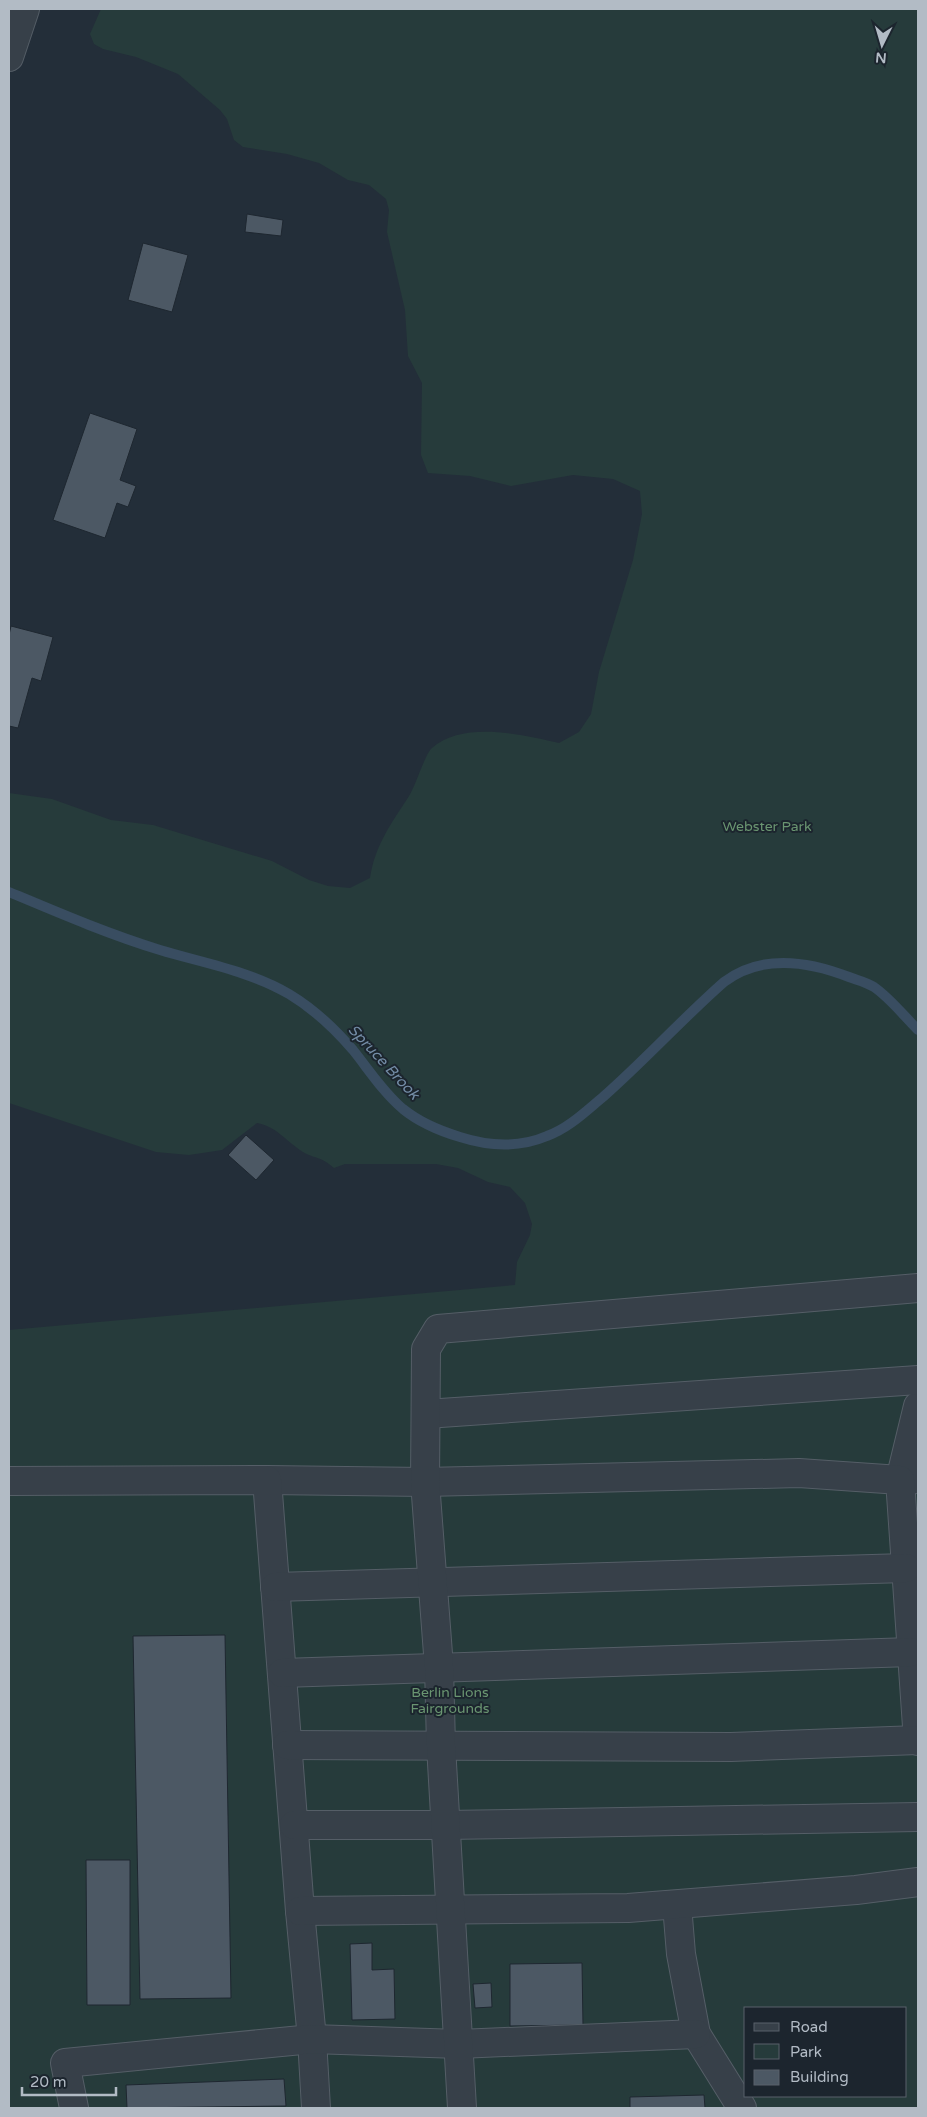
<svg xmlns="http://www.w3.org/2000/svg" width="927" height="2117" viewBox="0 0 927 2117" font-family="'Varela Round',sans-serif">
  <rect width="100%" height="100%" fill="#232e39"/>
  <path fill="#263b3b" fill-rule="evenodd" d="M101,9H918V2108H9V1330L515,1285L517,1262L530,1235L532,1224L525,1203L510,1187L488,1182L458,1168L436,1164H345L334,1168C321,1156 315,1159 303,1152C287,1142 276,1126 257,1123L222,1150L189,1155L156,1152L9,1103V793L52,799L111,820L153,825L272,861L309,880L328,886L350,888L370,878C375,845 391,824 409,796C416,785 425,754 432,748C464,720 523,735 559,743L579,732L591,714L599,672L633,560L642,514L640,491L613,479L573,475L511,486L470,476L428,473L421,455L422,383L408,356L405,310L387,232L389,210L386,199L369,185L348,180L319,163L287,154L243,147L234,140L227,119L220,110L178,74L136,57L103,49L94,44L90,34ZM746,2008H906V2096H746Z"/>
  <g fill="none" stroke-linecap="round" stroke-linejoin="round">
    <path stroke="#394d61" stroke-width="10" d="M9,892C59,913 108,934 160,950C203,963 250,971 289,994C314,1009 335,1029 353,1050C369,1070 383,1092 403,1109C419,1122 440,1131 460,1137C488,1146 519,1148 547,1136C569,1128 586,1111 603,1097C645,1060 682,1019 724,982C761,954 808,961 849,977C857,980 866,982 874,987C890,998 904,1016 918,1030"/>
  </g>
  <g fill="#4c5864" stroke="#1e2730">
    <path d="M247,214L283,220L281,236L245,232Z"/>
    <path d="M143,243L188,255L172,312L128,300Z"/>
    <path d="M90,413L137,429L120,480L136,486L128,507L117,503L105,538L53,520Z"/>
    <path d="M11,626L53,637L41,681L32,678L18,728L9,726V635Z"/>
    <path d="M246,1135L274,1160L256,1180L228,1155Z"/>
    <path d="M225,1635L231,1998L140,1999L133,1636Z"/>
    <path d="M86,1860H130V2005H87Z"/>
    <path d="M372,1943V1970L394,1969L395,2019L352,2020L350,1944Z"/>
    <path d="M582,1963L583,2025L510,2026V1964Z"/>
    <path d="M491,1983L492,2007L475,2008L473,1984Z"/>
    <path d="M284,2079L286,2106L127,2108L126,2085Z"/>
    <path d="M704,2095L705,2108H630V2097Z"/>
  </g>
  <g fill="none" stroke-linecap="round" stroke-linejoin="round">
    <g stroke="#555e67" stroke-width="30">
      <g id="minor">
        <path d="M9,57L25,9"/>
        <path d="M918,1406L900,1480L918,1479"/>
        <path d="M426,1414L918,1380"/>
        <path d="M267,1480L425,1482L799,1473L900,1480L918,1741"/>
        <path d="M9,1481L267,1480L300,1911L312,2039L316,2108"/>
        <path d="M275,1587L906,1568"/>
        <path d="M282,1673L911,1652"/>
        <path d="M287,1745L731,1747L918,1740"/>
        <path d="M294,1825H446L918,1817"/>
        <path d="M677,1905L681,1954L696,2034L742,2108"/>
        <path d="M300,1911L628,1908L856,1890L918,1882"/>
        <path d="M74,2108L65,2063L312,2039L459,2044L696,2034"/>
        <path d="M462,2108L441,1746L439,1667L425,1482L426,1349L438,1329L918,1288"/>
      </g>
    </g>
    <use href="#minor" stroke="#374049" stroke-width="28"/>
  </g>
  <g text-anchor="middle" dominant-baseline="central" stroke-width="4" stroke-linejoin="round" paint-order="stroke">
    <g font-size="14" fill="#6a9571" stroke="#1c252e">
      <text x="767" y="826">Webster Park</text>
      <text x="450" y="1692">Berlin Lions<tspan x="450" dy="16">Fairgrounds</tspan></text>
    </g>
    <g font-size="15" font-style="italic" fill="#748da7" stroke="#1c252e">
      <text transform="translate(384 1062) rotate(47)">Spruce Brook</text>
    </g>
  </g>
  <rect width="927" height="2117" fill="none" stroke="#b2bbc5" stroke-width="20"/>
  <rect x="744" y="2007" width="162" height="90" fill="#1c252e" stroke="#58616a"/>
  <rect x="754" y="2023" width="25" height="8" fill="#374049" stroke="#58616a"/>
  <text x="790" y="2032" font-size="15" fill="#b2bbc5">Road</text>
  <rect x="754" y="2044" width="25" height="15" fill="#263b3b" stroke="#58616a"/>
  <text x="790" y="2057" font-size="15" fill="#b2bbc5">Park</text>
  <rect x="754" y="2070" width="25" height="15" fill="#4c5864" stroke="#58616a"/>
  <text x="790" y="2082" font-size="15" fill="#b2bbc5">Building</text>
  <g transform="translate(882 45) rotate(185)" stroke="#1c252e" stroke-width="4" paint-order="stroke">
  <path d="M0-4L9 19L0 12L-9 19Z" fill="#b2bbc5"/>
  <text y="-8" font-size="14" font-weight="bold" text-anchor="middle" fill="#b2bbc5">N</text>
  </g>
  <path d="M22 2087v8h94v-8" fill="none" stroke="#b2bbc5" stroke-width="2.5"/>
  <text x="30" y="2087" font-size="15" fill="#b2bbc5" stroke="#1c252e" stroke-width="4" paint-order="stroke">20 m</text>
</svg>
